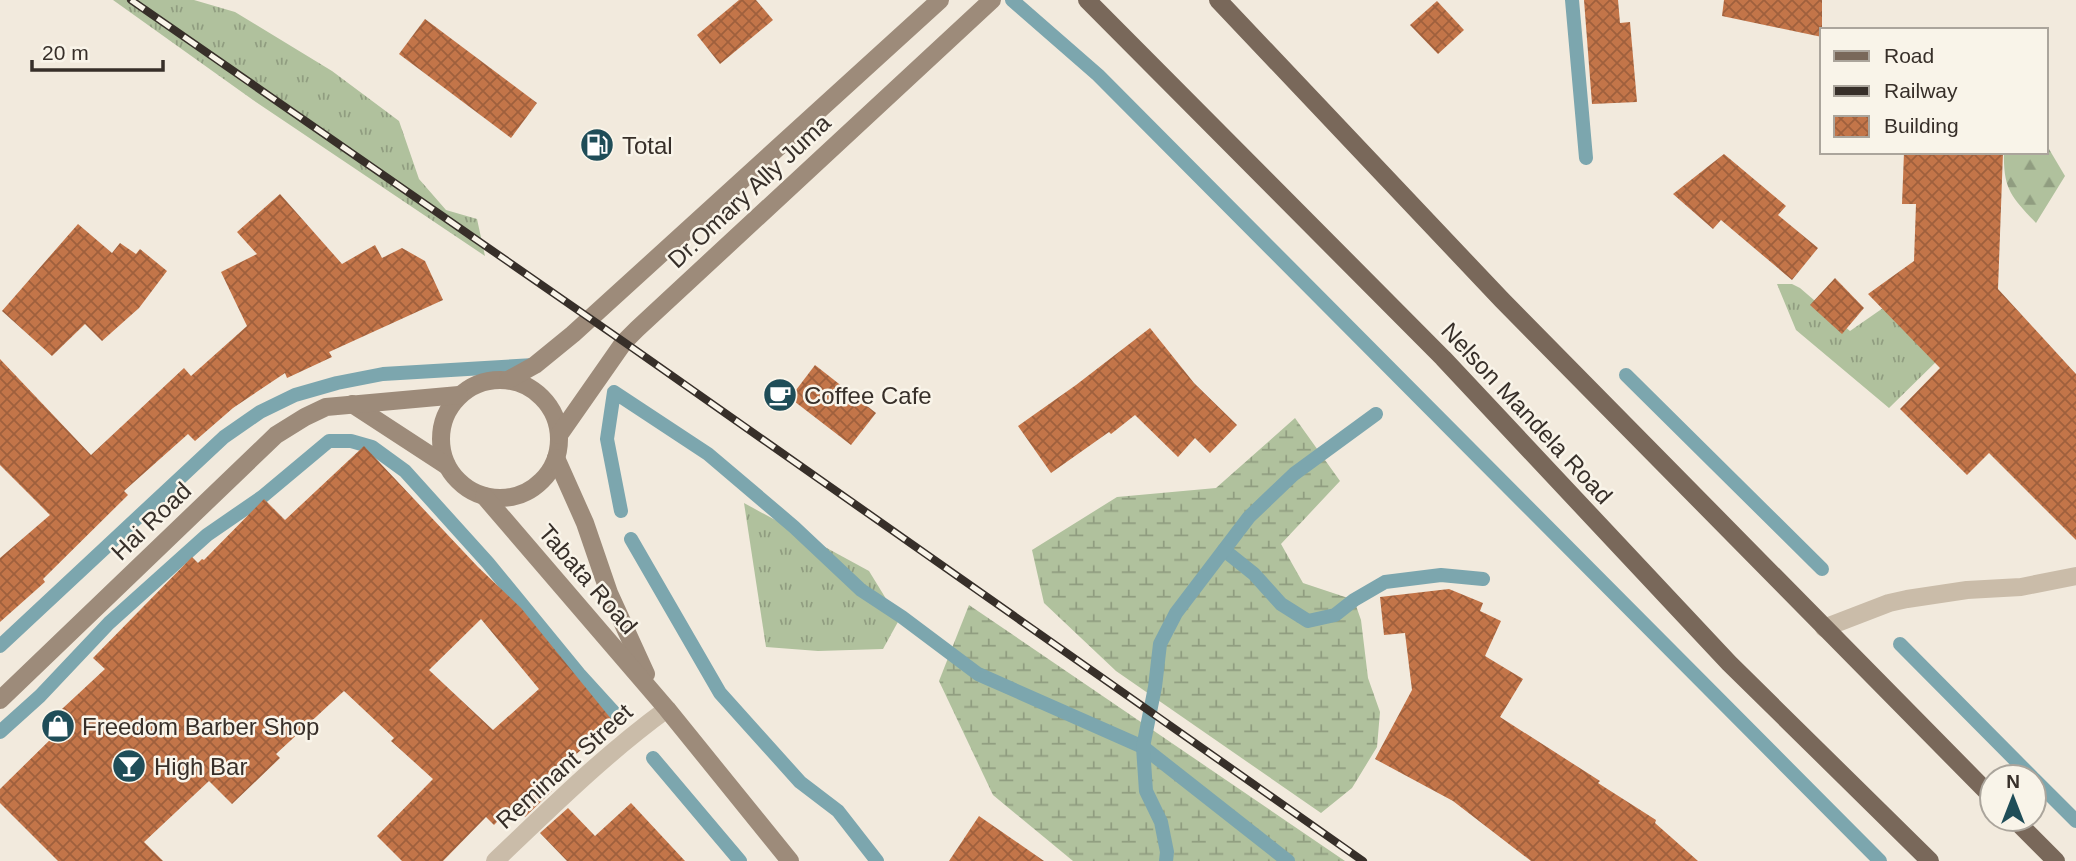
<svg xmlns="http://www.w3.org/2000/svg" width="2076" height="861" viewBox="0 0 2076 861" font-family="Arial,sans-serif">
  <defs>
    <pattern id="grass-tufts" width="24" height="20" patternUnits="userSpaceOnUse" patternTransform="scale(1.75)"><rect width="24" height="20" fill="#b0c19d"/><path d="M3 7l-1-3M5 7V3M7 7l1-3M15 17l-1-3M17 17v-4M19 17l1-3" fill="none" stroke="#909d80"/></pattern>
    <pattern id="forest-firs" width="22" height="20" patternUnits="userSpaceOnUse" patternTransform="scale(1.75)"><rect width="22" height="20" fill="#b0c19d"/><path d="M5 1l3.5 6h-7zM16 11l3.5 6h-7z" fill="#909d80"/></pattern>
    <pattern id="wetland-marsh" width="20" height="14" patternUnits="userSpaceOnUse" patternTransform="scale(1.75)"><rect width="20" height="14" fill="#b0c19d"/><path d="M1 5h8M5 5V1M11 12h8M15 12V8" fill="none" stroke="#909d80"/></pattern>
    <pattern id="building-cross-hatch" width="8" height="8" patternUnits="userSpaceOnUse" patternTransform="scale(1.75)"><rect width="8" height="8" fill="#c37549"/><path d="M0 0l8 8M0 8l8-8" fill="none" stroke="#9f603d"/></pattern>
  </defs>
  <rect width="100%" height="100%" fill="#f2eadd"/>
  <g fill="url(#grass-tufts)">
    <path d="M113,0H194L235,12L332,71L399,121L419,179L446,210L477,219L485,256L253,100Z"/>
    <path d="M1777,284H1792L1800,288L1850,331L1896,299L1943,355L1889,408L1796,330Z"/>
    <path d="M744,503L869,571L899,620L883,649L818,651L766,647Z"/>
  </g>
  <path fill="url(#forest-firs)" d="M2046,144L2065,176L2036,223C2012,197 2003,190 2004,152H2046Z"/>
  <g fill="url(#wetland-marsh)">
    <path d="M1295,418L1340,481L1281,544L1303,583L1354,600L1361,620L1368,678L1380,712L1377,747L1352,788L1321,813L1116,671L1044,603L1032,550L1117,497L1216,488Z"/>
    <path d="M969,605L1345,861H1073L993,795L939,681Z"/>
  </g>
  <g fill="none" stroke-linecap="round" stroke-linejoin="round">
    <g stroke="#7ca6ae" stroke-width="14">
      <path d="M1012,0L1098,75L1880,861"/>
      <path d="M1572,0L1586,158"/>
      <path d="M1626,375L1822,569"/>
      <path d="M621,511L607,439L614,392L708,454L794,527L861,590L902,617L978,674L1143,747L1288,861"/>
      <path d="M631,539L720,693L800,782L838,811L877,861"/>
      <path d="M1224,550L1254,574L1281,604L1308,621L1335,615L1354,600L1385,582L1441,575L1483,579"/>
      <path d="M1900,644L2032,777"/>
      <path d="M0,646L224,437L260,412L295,395L337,383L383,374L534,365"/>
      <path d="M0,732L40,696L109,623L207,535L262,497L329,441H351L372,447L405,471L488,563L579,674L619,718"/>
      <path d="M653,758L740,861"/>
      <path d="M2034,779L2076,821"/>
      <path d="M1166,861L1167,852L1161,822L1146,791L1143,747L1155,687L1160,644L1176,613L1249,517L1294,474L1376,414"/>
    </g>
  </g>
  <g fill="url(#building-cross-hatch)" fill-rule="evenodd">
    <path d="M739,0H756L773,20L720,64L697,35Z"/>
    <path d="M1584,0H1618L1620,23L1630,22L1637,102L1592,104Z"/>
    <path d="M1724,0H1822V37L1722,16Z"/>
    <path d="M1437,1L1464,30L1438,54L1410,25Z"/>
    <path d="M425,19L537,103L511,138L399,54Z"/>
    <path d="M1904,152H2003L1998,289L2076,374V540L1989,453L1967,475L1900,409L1940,368L1868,294L1914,261L1916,204H1902Z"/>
    <path d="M1724,154L1786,206L1778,215L1818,248L1792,280L1721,220L1713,229L1673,194Z"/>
    <path d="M280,194L342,264L375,245L382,258L402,248L425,261L443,300L329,352L332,357L287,378L285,373L233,408L195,441L188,434L124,491L128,495L43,579L45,582L0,622V558L50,515L0,465V359L91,455L184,368L191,376L247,326L221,272L257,254L237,232Z"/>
    <path d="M78,224L112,253L120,243L136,254L140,249L167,271L139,308L102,341L85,324L52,356L2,311Z"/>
    <path d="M1835,278L1864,308L1842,334L1810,305Z"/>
    <path d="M1150,328L1194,383L1237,425L1210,453L1195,438L1178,457L1135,415L1111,434L1109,432L1051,473L1018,426L1076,385Z"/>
    <path d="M815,365L876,413L851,445L790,398Z"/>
    <path d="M364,446L478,567L521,608L612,720L579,747L581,750L543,783L552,791L525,817L513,805L494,825L486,817L443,861H402L377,836L433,779L391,741L394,738L344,691L276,754L280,758L232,804L209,781L144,842L163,861H58L0,803V789L58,732L48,722L105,669L93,658L192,557L198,563L202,559L204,560L264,499L285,520ZM481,619L539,689L493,730L429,670Z"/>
    <path d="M1449,589L1483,603L1480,611L1501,621L1485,656L1523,679L1500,717L1600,781L1598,783L1656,820L1655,823L1698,861H1531L1453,801L1375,759L1412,690L1405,633L1384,635L1380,597Z"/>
    <path d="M631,803L685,861H567L540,833L568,808L595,836Z"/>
    <path d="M979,816L1044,861H949Z"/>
  </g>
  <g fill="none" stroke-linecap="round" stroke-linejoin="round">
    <g stroke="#cabca9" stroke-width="18">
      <path d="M1824,628L1889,603L1907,599L1967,590L2021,587L2076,576"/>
      <path d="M495,861C551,808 605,754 667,709"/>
    </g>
    <g stroke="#9d8b7a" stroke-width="18">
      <circle cx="500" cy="439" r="59"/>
      <path d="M508,380L535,365L573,334L940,0"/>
      <path d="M352,404L447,466"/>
      <path d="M559,435L624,342L637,329L992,0"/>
      <path d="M556,458L585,523L609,593L646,674"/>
      <path d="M484,496L667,709L790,861"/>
      <path d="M0,700L276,435L305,417L326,407L459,395"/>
    </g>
    <g stroke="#79685a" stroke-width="18">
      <path d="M1087,0L1443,358L1729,663L1930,861"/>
      <path d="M1218,0L1502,300L1992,797"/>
      <path d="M2014,819L2056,861"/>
    </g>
    <g stroke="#372f29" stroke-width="8">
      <path id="rail" d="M131,0L624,342L1363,861"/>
    </g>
    <use href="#rail" stroke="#f9f4e9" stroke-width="5" stroke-dasharray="16" stroke-linecap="butt"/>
  </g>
  <defs>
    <g id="fuel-disc" transform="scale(1.75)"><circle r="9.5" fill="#1f4d58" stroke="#f9f4e9"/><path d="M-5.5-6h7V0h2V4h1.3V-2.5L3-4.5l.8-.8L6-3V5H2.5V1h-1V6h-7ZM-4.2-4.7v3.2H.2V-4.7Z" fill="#fff"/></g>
    <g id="cafe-disc" transform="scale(1.75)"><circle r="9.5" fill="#1f4d58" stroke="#f9f4e9"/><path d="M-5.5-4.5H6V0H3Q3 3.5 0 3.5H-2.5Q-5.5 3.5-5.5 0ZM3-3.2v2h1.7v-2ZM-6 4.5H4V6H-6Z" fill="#fff"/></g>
    <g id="shop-disc" transform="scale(1.75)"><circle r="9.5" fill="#1f4d58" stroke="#f9f4e9"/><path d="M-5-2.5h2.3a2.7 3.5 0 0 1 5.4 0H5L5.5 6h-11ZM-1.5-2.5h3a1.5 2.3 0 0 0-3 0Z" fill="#fff"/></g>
    <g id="bar-disc" transform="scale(1.75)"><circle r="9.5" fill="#1f4d58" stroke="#f9f4e9"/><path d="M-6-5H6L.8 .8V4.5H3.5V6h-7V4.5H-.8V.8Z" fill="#fff"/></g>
  </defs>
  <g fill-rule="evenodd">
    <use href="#fuel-disc" x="597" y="145"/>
    <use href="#cafe-disc" x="780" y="395"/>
    <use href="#shop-disc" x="58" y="726"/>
    <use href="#bar-disc" x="129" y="766"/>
  </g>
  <g text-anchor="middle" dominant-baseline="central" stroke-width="5" stroke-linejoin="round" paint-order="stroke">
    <g font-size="24" fill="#372f29" stroke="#f9f4e9" text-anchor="start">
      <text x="622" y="145">Total</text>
      <text x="804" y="395">Coffee Cafe</text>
      <text x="82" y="726">Freedom Barber Shop</text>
      <text x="154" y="766">High Bar</text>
    </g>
    <g font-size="24" fill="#372f29" stroke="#f9f4e9">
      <text transform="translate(749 191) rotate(-43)">Dr.Omary Ally Juma</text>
      <text transform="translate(1527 413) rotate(47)">Nelson Mandela Road</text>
      <text transform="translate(151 521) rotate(-44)">Hai Road</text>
      <text transform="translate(588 579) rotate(49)">Tabata Road</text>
      <text transform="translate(564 766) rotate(-42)">Reminant Street</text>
    </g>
  </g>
  <rect x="1820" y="28" width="228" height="126" fill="#f9f4e9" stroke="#aba59c" stroke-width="2"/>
  <rect x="1834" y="51" width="35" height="10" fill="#79685a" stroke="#aba59c" stroke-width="2"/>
  <text x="1884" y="63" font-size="21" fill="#372f29">Road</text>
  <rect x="1834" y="86" width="35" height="10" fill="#372f29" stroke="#aba59c" stroke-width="2"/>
  <text x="1884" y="98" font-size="21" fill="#372f29">Railway</text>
  <rect x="1834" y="116" width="35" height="21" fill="url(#building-cross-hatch)" stroke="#aba59c" stroke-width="2"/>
  <text x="1884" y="133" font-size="21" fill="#372f29">Building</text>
  <g transform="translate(2013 798)"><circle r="33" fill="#f9f4e9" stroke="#aba59c" stroke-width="2"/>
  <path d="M0-5L12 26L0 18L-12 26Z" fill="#1f4d58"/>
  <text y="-10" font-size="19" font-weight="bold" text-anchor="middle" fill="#372f29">N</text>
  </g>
  <path d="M32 60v10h131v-10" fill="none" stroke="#372f29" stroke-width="3.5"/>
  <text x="42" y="60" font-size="21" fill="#372f29" stroke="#f9f4e9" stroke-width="5" paint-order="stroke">20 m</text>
</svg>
